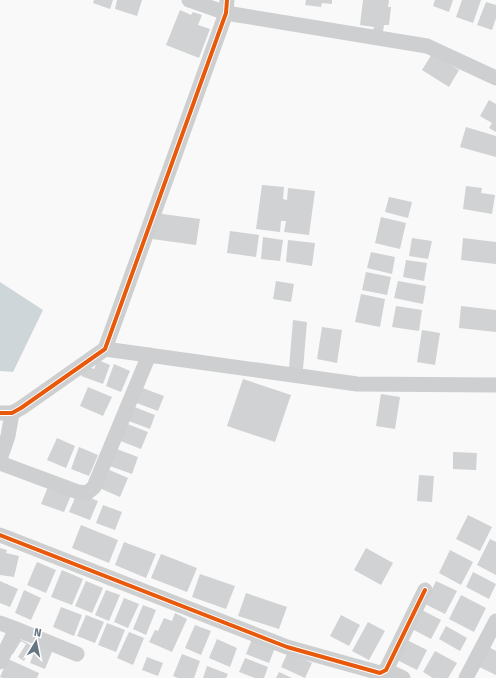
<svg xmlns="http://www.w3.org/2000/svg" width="496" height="678" viewBox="0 0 496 678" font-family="'Fira Sans',sans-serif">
  <rect width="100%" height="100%" fill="#f9f9f9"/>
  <path fill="#ced6d9" d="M0,282L43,310L13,372L0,371Z"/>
  <g fill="#d0d2d3">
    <path d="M94,0H113L110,9L93,3Z"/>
    <path d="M117,0H142L137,16L115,9Z"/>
    <path d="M306,0H332V4L322,3L321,7L305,5Z"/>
    <path d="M363,0H389L388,7H391L389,25H384L383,32L373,30L374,27L360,25Z"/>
    <path d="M435,0H453L449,12L433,6Z"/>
    <path d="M462,0H481L473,23L456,17Z"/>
    <path d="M486,2L496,5V18L492,30L477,25Z"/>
    <path d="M180,10L191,15L193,12L202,15L198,25L210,29L199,58L166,45Z"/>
    <path d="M432,54L459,70L449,87L422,70Z"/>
    <path d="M489,100L496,104V132L489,128L492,123L480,116Z"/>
    <path d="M466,127L496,136V157L460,147Z"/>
    <path d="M262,185L284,187L283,199L287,200L288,188L315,191L309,235L284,232L286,221H281L280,232L256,229Z"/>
    <path d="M466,186L482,188L481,193L495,195L492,214L463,209Z"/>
    <path d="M389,197L412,202L408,218L385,212Z"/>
    <path d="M155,213L200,219L196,245L152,239Z"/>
    <path d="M381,217L406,223L400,249L375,243Z"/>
    <path d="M230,231L259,235L256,257L227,253Z"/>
    <path d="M263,237L283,240L280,261L261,259Z"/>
    <path d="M412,238L432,241L428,259L409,256Z"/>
    <path d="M463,238L496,242V264L461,260Z"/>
    <path d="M288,240L315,243L312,266L286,262Z"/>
    <path d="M371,252L395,257L392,274L367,268Z"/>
    <path d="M406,260L427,263L424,281L403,277Z"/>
    <path d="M366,272L391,277L387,295L362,290Z"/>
    <path d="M276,281L294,284L291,302L273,299Z"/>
    <path d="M398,281L426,286L423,304L394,298Z"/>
    <path d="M361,294L385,299L380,327L355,322Z"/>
    <path d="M396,306L422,310L419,331L392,327Z"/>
    <path d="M461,306L496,310V332L459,328Z"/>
    <path d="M293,320L307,322L303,369L289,368Z"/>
    <path d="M322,327L342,330L337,363L317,359Z"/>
    <path d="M422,330L440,333L435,365L417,362Z"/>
    <path d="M98,360L110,365L103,384L81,376L86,366L94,369Z"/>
    <path d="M114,364L130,371L121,392L106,386Z"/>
    <path d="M243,379L291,395L275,442L227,426Z"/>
    <path d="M88,387L112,397L103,416L80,406Z"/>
    <path d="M140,387L164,396L158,411L134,402Z"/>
    <path d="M381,394L400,397L395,429L376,426Z"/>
    <path d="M132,406L155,415L150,429L126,420Z"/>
    <path d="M125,423L148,432L141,449L118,440Z"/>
    <path d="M57,438L75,446L66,468L47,460Z"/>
    <path d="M79,447L98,455L89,476L71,469Z"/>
    <path d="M114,448L138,457L132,474L107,465Z"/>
    <path d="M453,452L477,453L476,470L453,469Z"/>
    <path d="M105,468L128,478L120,497L97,487Z"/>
    <path d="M419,475L434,476L432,502L417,501Z"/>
    <path d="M49,484L72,493L64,512L41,504Z"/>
    <path d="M77,493L98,501L90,520L69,512Z"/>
    <path d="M103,505L122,512L115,530L96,523Z"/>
    <path d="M468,515L492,527L480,551L456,539Z"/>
    <path d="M81,525L118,540L109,563L72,548Z"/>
    <path d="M490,539L496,542V575L477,565Z"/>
    <path d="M124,542L156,554L146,578L115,565Z"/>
    <path d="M0,548L7,550L6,553L19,556L14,577L0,575Z"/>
    <path d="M366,548L393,563L381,585L354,570Z"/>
    <path d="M450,550L473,562L461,585L439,573Z"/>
    <path d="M161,554L197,568L187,592L151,578Z"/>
    <path d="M37,562L56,570L46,593L27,585Z"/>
    <path d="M62,570L83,579L72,605L51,597Z"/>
    <path d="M473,572L496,584L489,599L466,587Z"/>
    <path d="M200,574L235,586L226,609L192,597Z"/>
    <path d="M0,581L18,589L10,607L0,603Z"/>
    <path d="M86,581L103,588L92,613L75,606Z"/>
    <path d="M436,581L457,591L445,614L425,604Z"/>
    <path d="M24,590L41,598L31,620L15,613Z"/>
    <path d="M106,590L120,595L109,621L95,615Z"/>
    <path d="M246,593L287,607L279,629L238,616Z"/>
    <path d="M461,595L486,608L474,632L449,619Z"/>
    <path d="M124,598L139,604L128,628L114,622Z"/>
    <path d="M143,605L156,610L146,635L133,629Z"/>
    <path d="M61,607L82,615L74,636L53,627Z"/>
    <path d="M422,610L441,620L431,639L412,629Z"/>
    <path d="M175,613L187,619L172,652L149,642L155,630L158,631L164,618L172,621Z"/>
    <path d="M86,615L104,622L95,643L77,636Z"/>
    <path d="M341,615L360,625L349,646L330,636Z"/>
    <path d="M368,622L385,631L369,660L352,651Z"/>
    <path d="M107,623L125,630L116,652L98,645Z"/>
    <path d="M195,625L211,631L201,655L185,648Z"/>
    <path d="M446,626L467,638L460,651L439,639Z"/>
    <path d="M129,632L144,638L133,665L117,658Z"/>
    <path d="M15,636L32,646L24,661L18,657L26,644L21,641L13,654L7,651Z"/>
    <path d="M217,639L237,648L230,667L209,658Z"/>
    <path d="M252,639L275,648L269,663L246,654Z"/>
    <path d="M407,640L427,650L417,670L397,660Z"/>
    <path d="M38,641L54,647L45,669L30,663Z"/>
    <path d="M485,645L496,651V675L475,665Z"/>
    <path d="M435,651L457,663L448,678H433L423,672Z"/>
    <path d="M288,652L312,663L305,678L281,667Z"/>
    <path d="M182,654L200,661L194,678H178L173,676Z"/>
    <path d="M147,657L163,663L158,676L142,670Z"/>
    <path d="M245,658L268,667L264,678H255L239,672Z"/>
    <path d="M8,659L39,673L37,678H3L0,677Z"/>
    <path d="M207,666L228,674L226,678H203Z"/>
    <path d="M279,672L292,678H276Z"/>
  </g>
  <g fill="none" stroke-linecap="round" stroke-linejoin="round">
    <g stroke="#cecfd0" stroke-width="15">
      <path d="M189,0L226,13L427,46L496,78"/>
      <path d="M105,349L357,384L496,385"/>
      <path d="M0,413H12L21,408L105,349L226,13L227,0"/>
      <path d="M0,459L8,436L12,413"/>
      <path d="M0,463L78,492L87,493L94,487L149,355"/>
      <path d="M0,535L287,647L380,673L386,670L425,590"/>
      <path d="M0,623L16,629"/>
      <path d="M0,662L16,629L77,654"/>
      <path d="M386,670L403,678"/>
      <path d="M466,678L496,621"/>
    </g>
    <g stroke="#fff" stroke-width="6">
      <g id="cycleway">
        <path d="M0,413H12L21,408L105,349L226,13L227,0"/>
        <path d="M0,535L287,647L380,673L386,670L425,590"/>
      </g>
    </g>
    <use href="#cycleway" stroke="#e8590c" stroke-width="4"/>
  </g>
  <g transform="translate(36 642) rotate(10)" stroke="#ffffff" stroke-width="3" paint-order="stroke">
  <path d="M0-3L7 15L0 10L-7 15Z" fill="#657683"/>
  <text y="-6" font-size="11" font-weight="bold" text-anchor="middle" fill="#657683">N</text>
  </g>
</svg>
